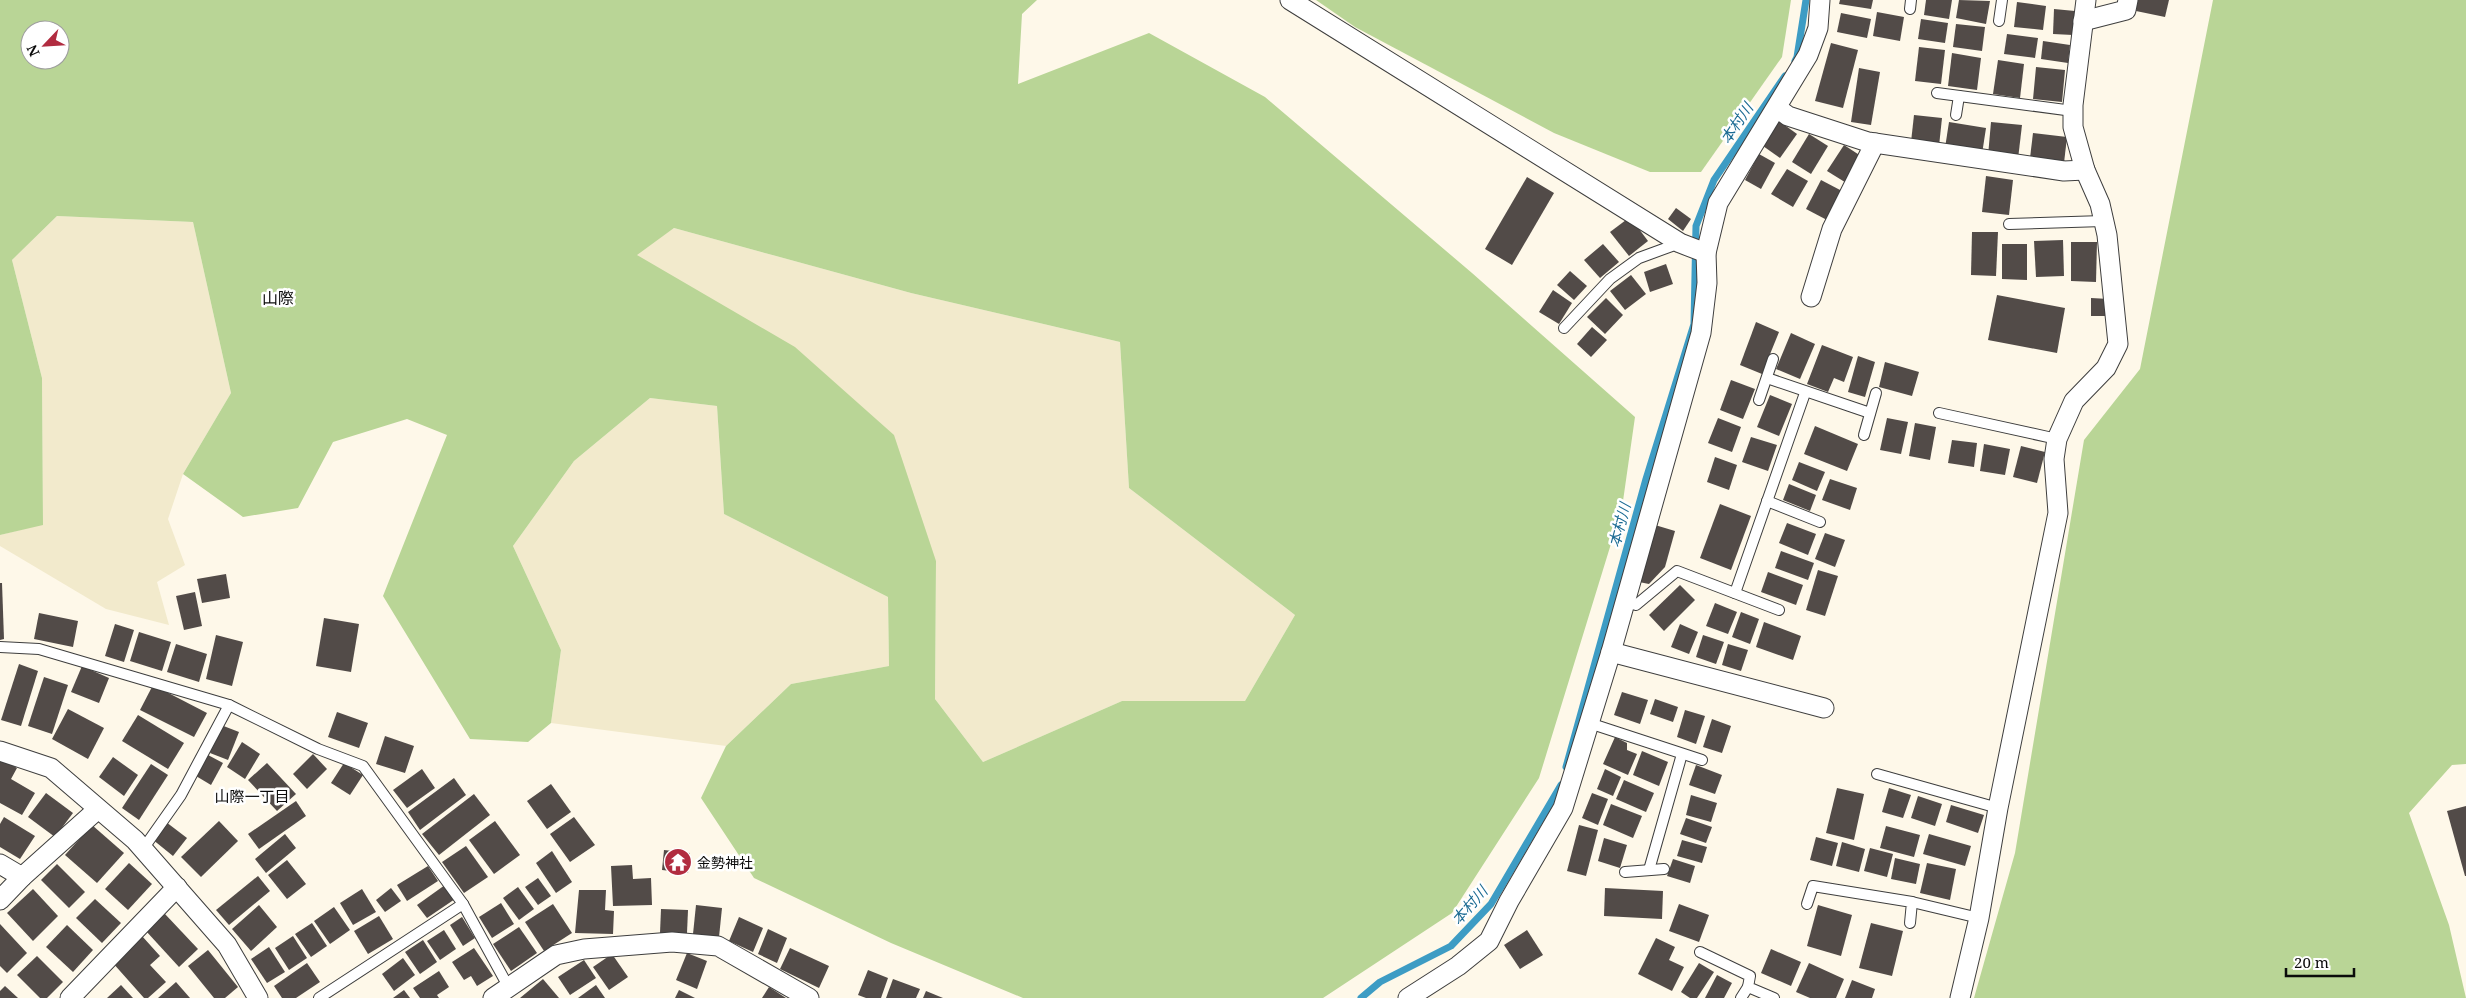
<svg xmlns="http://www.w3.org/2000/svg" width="2466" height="998" viewBox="0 0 2466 998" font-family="'Noto Serif','Noto Sans JP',serif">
  <rect width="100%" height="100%" fill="#fef8e9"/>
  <g fill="#f2eacc">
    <path d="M57,216L193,222L231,393L183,474L168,519L185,565L157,582L169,625L106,609L0,546V535L43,524L42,378L12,260Z"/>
    <path d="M674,228L911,293L1120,342L1129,488L1295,615L1245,701H1122L983,762L935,699L936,561L636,254Z"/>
    <path d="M650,398L717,406L724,514L888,597L889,666L791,684L726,746L551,723L561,650L513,546L574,461Z"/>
  </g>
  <g fill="#b9d596" fill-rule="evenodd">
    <path d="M0,0H1037L1022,14L1018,84L1149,33L1265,97L1472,273L1635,417L1622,508L1539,778L1452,913L1323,998H1023L891,943L754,878L701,798L726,746L791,684L889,666L888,597L724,514L717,406L650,398L574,461L513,546L561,650L551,723L528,742L470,739L383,596L447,435L407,419L333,442L298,508L243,517L183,474L231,393L193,222L57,216L12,260L42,378L43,525L0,535ZM30,30H60V60H30ZM674,228L911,293L1120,342L1129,488L1295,615L1245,701H1122L983,762L935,699L936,561L894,435L795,347L637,255Z"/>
    <path d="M1316,0H1791L1782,57L1701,172H1650L1554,133L1355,27Z"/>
    <path d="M2213,0H2466V764L2452,765L2409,813L2449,925L2466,998H1974L2015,853L2084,440L2140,369Z"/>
  </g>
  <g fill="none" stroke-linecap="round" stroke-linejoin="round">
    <g stroke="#3d9cc4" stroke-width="7">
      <path d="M1795,61L1797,57L1806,0"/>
      <path d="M1566,767L1646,479L1694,324L1696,226L1714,180L1785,76"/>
      <path d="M1361,998L1380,982L1451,946L1491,904L1561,785"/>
    </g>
  </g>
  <g fill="#524b48">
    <path d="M1840,0H1873L1871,9L1839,4Z"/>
    <path d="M1926,0H1952L1949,19L1924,15Z"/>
    <path d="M1959,0L1990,1L1986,24L1956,18Z"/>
    <path d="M2138,0H2169L2165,17L2136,11Z"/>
    <path d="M2017,2L2046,6L2043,30L2014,27Z"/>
    <path d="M2054,9L2075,11L2073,35L2053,34Z"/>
    <path d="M1877,12L1904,17L1900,41L1873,36Z"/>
    <path d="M1841,13L1871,19L1867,38L1837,32Z"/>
    <path d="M1921,19L1948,23L1945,43L1918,39Z"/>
    <path d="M1956,24L1985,27L1982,51L1953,47Z"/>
    <path d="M2007,34L2038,38L2035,58L2004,54Z"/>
    <path d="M2043,41L2070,45L2068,63L2041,59Z"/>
    <path d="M1831,43L1858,50L1843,108L1815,101Z"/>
    <path d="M1919,47L1945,50L1941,84L1915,81Z"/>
    <path d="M1952,53L1981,58L1977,90L1948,86Z"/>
    <path d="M1998,60L2024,64L2020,98L1993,94Z"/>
    <path d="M2036,67L2065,70L2062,102L2033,99Z"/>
    <path d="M1859,68L1880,72L1871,125L1851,122Z"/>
    <path d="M1914,115L1942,118L1939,146L1911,142Z"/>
    <path d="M1779,121L1797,134L1780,158L1763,146Z"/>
    <path d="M1949,122L1986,128L1982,154L1945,148Z"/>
    <path d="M1991,122L2022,125L2018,159L1988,156Z"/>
    <path d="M2033,133L2067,137L2064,163L2030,158Z"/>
    <path d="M1809,134L1828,146L1811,174L1792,162Z"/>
    <path d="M1844,145L1864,158L1848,184L1827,171Z"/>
    <path d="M1759,154L1775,163L1761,189L1745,180Z"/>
    <path d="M1787,169L1808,181L1793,207L1771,194Z"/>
    <path d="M1986,176L2013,180L2009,215L1982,212Z"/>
    <path d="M1527,177L1554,193L1512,265L1485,249Z"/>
    <path d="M1821,180L1842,191L1827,220L1806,209Z"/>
    <path d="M1676,208L1691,219L1683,231L1668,219Z"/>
    <path d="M1630,217L1648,241L1629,256L1610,232Z"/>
    <path d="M1972,232H1998L1996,276L1971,275Z"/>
    <path d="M2063,240L2064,276L2036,277L2034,241Z"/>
    <path d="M2071,242H2097L2096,282L2071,281Z"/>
    <path d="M1603,244L1619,262L1600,278L1584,260Z"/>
    <path d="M2002,244H2027V280L2002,279Z"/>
    <path d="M1666,264L1673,284L1650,292L1644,272Z"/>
    <path d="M1570,271L1587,286L1574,300L1557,285Z"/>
    <path d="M1631,275L1646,294L1625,310L1610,291Z"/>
    <path d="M1553,290L1572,303L1559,324L1539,312Z"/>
    <path d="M1997,295L2065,308L2057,353L1988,340Z"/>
    <path d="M1606,298L1623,315L1605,334L1587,317Z"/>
    <path d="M2091,298L2109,299L2108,316H2091Z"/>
    <path d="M1756,322L1779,332L1762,374L1740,365Z"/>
    <path d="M1592,327L1607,340L1591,357L1577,344Z"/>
    <path d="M1791,333L1815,344L1800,379L1776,369Z"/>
    <path d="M1822,345L1853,357L1844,382L1834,378L1828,392L1807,384Z"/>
    <path d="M1858,356L1875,362L1865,397L1848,392Z"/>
    <path d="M1885,362L1919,372L1912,396L1879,387Z"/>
    <path d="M1731,380L1755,389L1743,419L1720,410Z"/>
    <path d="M1770,395L1792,404L1779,436L1757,427Z"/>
    <path d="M1718,418L1741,427L1732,452L1708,443Z"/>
    <path d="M1887,418L1908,422L1901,454L1880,450Z"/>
    <path d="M1915,423L1936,427L1930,460L1909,456Z"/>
    <path d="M1815,426L1858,444L1847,471L1804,454Z"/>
    <path d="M1751,437L1777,445L1768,471L1742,462Z"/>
    <path d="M1952,440L1977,443L1974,467L1948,463Z"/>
    <path d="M1984,444L2010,449L2005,475L1980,471Z"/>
    <path d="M2021,446L2045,452L2037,483L2013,477Z"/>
    <path d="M1715,457L1737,465L1729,490L1707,482Z"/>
    <path d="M1799,462L1825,472L1817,491L1792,480Z"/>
    <path d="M1830,479L1857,488L1850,510L1822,500Z"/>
    <path d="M1789,484L1816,495L1810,511L1783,500Z"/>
    <path d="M1720,504L1751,516L1731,570L1700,558Z"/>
    <path d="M1787,523L1816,534L1808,555L1779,543Z"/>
    <path d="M1655,525L1675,531L1665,567L1649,584L1639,582Z"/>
    <path d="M1825,533L1845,540L1835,567L1815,559Z"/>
    <path d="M1781,551L1814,563L1808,580L1775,568Z"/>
    <path d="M1818,570L1838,576L1825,616L1806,610Z"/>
    <path d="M1768,572L1803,585L1796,605L1761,592Z"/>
    <path d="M226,574L230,598L202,603L197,579Z"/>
    <path d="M0,583H2L4,639L0,640Z"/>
    <path d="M1680,585L1695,600L1664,631L1649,615Z"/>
    <path d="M195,592L202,626L184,630L176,596Z"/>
    <path d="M1715,603L1737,612L1728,634L1706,626Z"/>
    <path d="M1741,612L1759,619L1750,644L1732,637Z"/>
    <path d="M39,613L78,621L73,647L34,639Z"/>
    <path d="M324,618L359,624L351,672L316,666Z"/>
    <path d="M1764,622L1801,636L1793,660L1756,647Z"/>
    <path d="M115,624L134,630L124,662L105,656Z"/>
    <path d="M1680,624L1698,632L1689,654L1671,647Z"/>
    <path d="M139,632L171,642L162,671L130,661Z"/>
    <path d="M216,635L243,642L232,686L206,679Z"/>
    <path d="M1703,635L1724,642L1716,664L1696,657Z"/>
    <path d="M176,644L207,654L199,682L167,672Z"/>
    <path d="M1728,644L1748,650L1741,671L1722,665Z"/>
    <path d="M19,664L38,671L21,726L1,720Z"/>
    <path d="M82,666L109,678L99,703L71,692Z"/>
    <path d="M44,677L68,685L52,734L28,726Z"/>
    <path d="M153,685L207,713L194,737L140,710Z"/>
    <path d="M1622,692L1648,700L1640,724L1614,715Z"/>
    <path d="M1655,699L1678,707L1673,722L1650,714Z"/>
    <path d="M68,709L104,728L88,759L52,739Z"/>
    <path d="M1685,710L1705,716L1696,744L1677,737Z"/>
    <path d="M337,712L368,723L359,748L328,737Z"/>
    <path d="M138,715L184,743L168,769L122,741Z"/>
    <path d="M1712,719L1731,726L1722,753L1703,747Z"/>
    <path d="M221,725L239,732L228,760L210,753Z"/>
    <path d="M385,736L414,746L405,773L376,764Z"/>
    <path d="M1615,737L1627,743V750L1637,754L1628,775L1603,764Z"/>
    <path d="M242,742L260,754L245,779L227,767Z"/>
    <path d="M1642,751L1668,762L1659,786L1633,775Z"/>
    <path d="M313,754L327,769L307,789L293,774Z"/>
    <path d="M208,755L223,763L211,785L196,776Z"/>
    <path d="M113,757L138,775L124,796L99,777Z"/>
    <path d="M0,758L17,768L11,779L35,793L22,815L0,803Z"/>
    <path d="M267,763L296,794L277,811L248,780Z"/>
    <path d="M344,763L363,775L350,795L331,783Z"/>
    <path d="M151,764L168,775L139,820L122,808Z"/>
    <path d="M1696,765L1722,775L1715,794L1689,785Z"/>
    <path d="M422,769L435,788L407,808L393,790Z"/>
    <path d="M1605,769L1621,777L1613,796L1597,789Z"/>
    <path d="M454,778L466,795L420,830L408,812Z"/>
    <path d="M1624,780L1654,793L1646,812L1616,799Z"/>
    <path d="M551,784L571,812L547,829L527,801Z"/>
    <path d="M1837,788L1864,794L1854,840L1826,833Z"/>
    <path d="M1889,788L1911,795L1903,818L1882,812Z"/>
    <path d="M46,793L73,813L55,837L28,817Z"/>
    <path d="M1592,793L1608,799L1598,825L1582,818Z"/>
    <path d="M474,794L490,815L439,855L422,834Z"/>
    <path d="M1691,795L1717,803L1711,822L1686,815Z"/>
    <path d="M1918,796L1942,804L1935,826L1911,818Z"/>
    <path d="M296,801L306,816L259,849L248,834Z"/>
    <path d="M1611,804L1642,816L1633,838L1603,825Z"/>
    <path d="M1951,805L1984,815L1978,833L1946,822Z"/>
    <path d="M2466,806V876H2465L2447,811Z"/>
    <path d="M4,817L35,836L20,859L0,847V824Z"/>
    <path d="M574,817L595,845L570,862L550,834Z"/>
    <path d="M1686,818L1712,827L1706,843L1680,834Z"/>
    <path d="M219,821L238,841L201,877L181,857Z"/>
    <path d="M495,821L520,855L494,874L469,840Z"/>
    <path d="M166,822L187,838L173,856L152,839Z"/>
    <path d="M92,825L124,853L97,883L65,855Z"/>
    <path d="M1579,825L1598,830L1586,876L1567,871Z"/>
    <path d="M1886,826L1920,835L1914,857L1880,848Z"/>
    <path d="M285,834L296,848L266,873L255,859Z"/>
    <path d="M1929,834L1971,846L1965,866L1923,854Z"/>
    <path d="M1816,837L1838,843L1832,866L1810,860Z"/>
    <path d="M1604,838L1627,845L1620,868L1598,861Z"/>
    <path d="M1682,840L1707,847L1702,863L1677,856Z"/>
    <path d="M1842,842L1865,849L1859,872L1836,866Z"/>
    <path d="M466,846L488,877L464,893L442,862Z"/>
    <path d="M1870,848L1893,854L1887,877L1864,871Z"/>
    <path d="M664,850L690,853L688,873L662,870Z"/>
    <path d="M552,851L572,882L556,893L536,863Z"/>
    <path d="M1895,858L1920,864L1916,884L1891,879Z"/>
    <path d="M1673,859L1695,866L1690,883L1667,876Z"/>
    <path d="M287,860L306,884L287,899L268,875Z"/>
    <path d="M129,863L152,884L128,910L105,889Z"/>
    <path d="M1927,863L1956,869L1950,900L1920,893Z"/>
    <path d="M57,864L85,892L69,908L41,880Z"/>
    <path d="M632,865L633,879L651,878L652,905L613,906L611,866Z"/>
    <path d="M428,866L438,881L407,901L397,885Z"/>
    <path d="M258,876L270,891L229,925L216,910Z"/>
    <path d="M538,878L551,896L538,905L525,887Z"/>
    <path d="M445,885L455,899L427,918L417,905Z"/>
    <path d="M518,887L534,909L519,920L503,898Z"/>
    <path d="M391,888L401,901L385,912L376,900Z"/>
    <path d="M1605,888L1663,891L1662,919L1604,916Z"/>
    <path d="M33,889L58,916L33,941L7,913Z"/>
    <path d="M362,889L376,912L353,925L340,903Z"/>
    <path d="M579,890H606L605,910L614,911L613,934L575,933Z"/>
    <path d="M95,899L121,923L102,943L76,918Z"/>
    <path d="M501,903L514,924L492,938L479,917Z"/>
    <path d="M553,904L572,933L544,951L525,922Z"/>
    <path d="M1679,904L1709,915L1699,942L1669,931Z"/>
    <path d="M259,905L277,927L251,951L232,929Z"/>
    <path d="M696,905L722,908L719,937L693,934Z"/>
    <path d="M1818,905L1852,915L1841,956L1807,946Z"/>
    <path d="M334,907L350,930L330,944L314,921Z"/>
    <path d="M661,909L688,910L687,933H660Z"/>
    <path d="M165,914L198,949L179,967L146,931Z"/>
    <path d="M379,916L393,939L368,954L354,931Z"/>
    <path d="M462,917L475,938L463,946L450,925Z"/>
    <path d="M739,917L763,928L753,952L729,941Z"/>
    <path d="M312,923L327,946L311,957L295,934Z"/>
    <path d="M1871,923L1903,931L1892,976L1859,968Z"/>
    <path d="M0,924L27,953L7,973L0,966Z"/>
    <path d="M67,925L93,950L73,972L46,947Z"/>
    <path d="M519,927L537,953L511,971L493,944Z"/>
    <path d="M768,929L787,938L777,963L758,954Z"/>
    <path d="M444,930L456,949L440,960L427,941Z"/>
    <path d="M1527,930L1543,955L1520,969L1504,945Z"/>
    <path d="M142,936L160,956L150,965L166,982L148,998H144L112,962Z"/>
    <path d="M293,936L307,958L289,970L275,948Z"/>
    <path d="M1656,938L1675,947L1669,960L1684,967L1672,991L1638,974Z"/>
    <path d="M423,940L437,962L420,974L405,952Z"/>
    <path d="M269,947L285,972L267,983L251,959Z"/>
    <path d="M474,948L493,976L477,986L471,976L464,980L452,962Z"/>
    <path d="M790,948L829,966L819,988L780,969Z"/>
    <path d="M1771,949L1801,962L1791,986L1761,973Z"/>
    <path d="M208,950L238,987L225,998H214L188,966Z"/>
    <path d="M687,953L707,961L697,989L676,980Z"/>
    <path d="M612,954L628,977L609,990L593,967Z"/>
    <path d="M37,956L63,982L47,998H40L17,975Z"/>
    <path d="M403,958L415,975L394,991L382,974Z"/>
    <path d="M584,960L596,978L570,995L558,977Z"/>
    <path d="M307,963L320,982L296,998H282L274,986Z"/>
    <path d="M1699,963L1714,972L1697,998H1690L1681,992Z"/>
    <path d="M1809,963L1844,979L1836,998H1810L1796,992Z"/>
    <path d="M868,970L888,978L881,998H866L858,995Z"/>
    <path d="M439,971L449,987L437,995L439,998H420L413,988Z"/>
    <path d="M1717,975L1732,983L1724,998H1705Z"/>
    <path d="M543,979L559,998H520Z"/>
    <path d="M893,979L920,989L916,998H886Z"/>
    <path d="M1852,980L1875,989L1872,998H1845Z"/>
    <path d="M176,982L190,998H158Z"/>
    <path d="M121,985L133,998H107Z"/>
    <path d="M596,985L605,998H578Z"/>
    <path d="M5,986L18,998H0V991Z"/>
    <path d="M769,987L786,998H762Z"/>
    <path d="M404,990L410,998H393Z"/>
    <path d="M679,990L695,998H675Z"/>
    <path d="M926,991L943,998H923Z"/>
  </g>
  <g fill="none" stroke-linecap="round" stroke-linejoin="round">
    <g stroke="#3e3e3e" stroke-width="12">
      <g id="lane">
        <path d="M1910,9L1911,0"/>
        <path d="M1999,21L2002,0"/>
        <path d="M1937,93L2073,111"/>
        <path d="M1956,115L1959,96"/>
        <path d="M2009,224L2103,221"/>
        <path d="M1564,328L1610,279L1639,258L1680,243"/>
        <path d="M1767,378L1870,413"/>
        <path d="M1759,400L1773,359"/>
        <path d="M1939,413L2057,439"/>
        <path d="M1864,435L1876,393"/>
        <path d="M1767,501L1820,522"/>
        <path d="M1735,593L1805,393"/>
        <path d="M1625,602L1636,605L1677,571L1779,610"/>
        <path d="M0,647L39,649L229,705L318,749L363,766L463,904L508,986"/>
        <path d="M1589,723L1702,760"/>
        <path d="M1877,774L1998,808"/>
        <path d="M143,849L181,795L229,705"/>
        <path d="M1649,870L1682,754"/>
        <path d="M1625,872L1664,869"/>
        <path d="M1912,902L1979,918"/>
        <path d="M1807,904L1813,886L1912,902L1910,923"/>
        <path d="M1700,952L1750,976L1748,987L1774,998"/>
        <path d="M319,998L463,904"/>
        <path d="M1741,998L1748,987"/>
      </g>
    </g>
    <g stroke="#3e3e3e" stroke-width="21">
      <g id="street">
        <path d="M1290,0L1680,243L1706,253"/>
        <path d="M2083,21L2126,10L2128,0"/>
        <path d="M1777,108L1788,116L1868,142L2064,171L2085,170"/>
        <path d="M1811,297L1832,229L1875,143"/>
        <path d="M1611,652L1824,708"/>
        <path d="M0,751L51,768L135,840L227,945L258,998"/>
        <path d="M0,864L22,877L98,809"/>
        <path d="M0,900L22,877"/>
        <path d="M70,998L177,887"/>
        <path d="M493,998L556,955L584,949L672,942L718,946L809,998"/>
        <path d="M1408,998L1458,966L1489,941L1509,901L1563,808L1611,652L1701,333L1707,283L1706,253L1718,203L1808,55L1818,28L1820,0"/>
        <path d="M1960,998L1979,918L1998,808L2058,513L2054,459L2057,439L2074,401L2106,368L2118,344L2107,235L2100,204L2085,170L2073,127V105L2086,0"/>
      </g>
    </g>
    <use href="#lane" stroke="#fff" stroke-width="10"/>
    <use href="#street" stroke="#fff" stroke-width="19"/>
  </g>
  <defs>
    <g id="temple-disc" transform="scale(1.4375)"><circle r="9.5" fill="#b12c40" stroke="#fff"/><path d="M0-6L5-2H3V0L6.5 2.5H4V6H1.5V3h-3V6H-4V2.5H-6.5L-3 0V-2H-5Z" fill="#fff"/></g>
  </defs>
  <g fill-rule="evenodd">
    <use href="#temple-disc" x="678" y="862"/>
  </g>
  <g text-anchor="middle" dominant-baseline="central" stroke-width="5" stroke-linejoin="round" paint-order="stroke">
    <g font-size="14" fill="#0b0b0b" stroke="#fff" text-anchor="start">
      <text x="697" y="862">金勢神社</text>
    </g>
    <g font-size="15" font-style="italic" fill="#1d6c94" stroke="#fff">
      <text transform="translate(1736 123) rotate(-56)">本村川</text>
      <text transform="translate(1619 525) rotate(-75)">本村川</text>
      <text transform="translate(1469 905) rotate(-49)">本村川</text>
    </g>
    <g font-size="15" fill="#0b0b0b" stroke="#fff">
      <text x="252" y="796">山際一丁目</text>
    </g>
    <g font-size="16" fill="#0b0b0b" stroke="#fff">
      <text x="278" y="298">山際</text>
    </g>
  </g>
  <g transform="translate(45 45) rotate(245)"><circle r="24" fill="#ffffff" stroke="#9d9d9d"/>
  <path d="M0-4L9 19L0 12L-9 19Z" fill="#b12c40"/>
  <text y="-8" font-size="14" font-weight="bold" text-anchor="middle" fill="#0b0b0b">N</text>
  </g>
  <path d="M2286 968v8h68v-8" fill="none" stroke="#0b0b0b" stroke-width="2.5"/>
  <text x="2294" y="968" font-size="15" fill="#0b0b0b" stroke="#ffffff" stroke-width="4" paint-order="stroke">20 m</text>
</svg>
